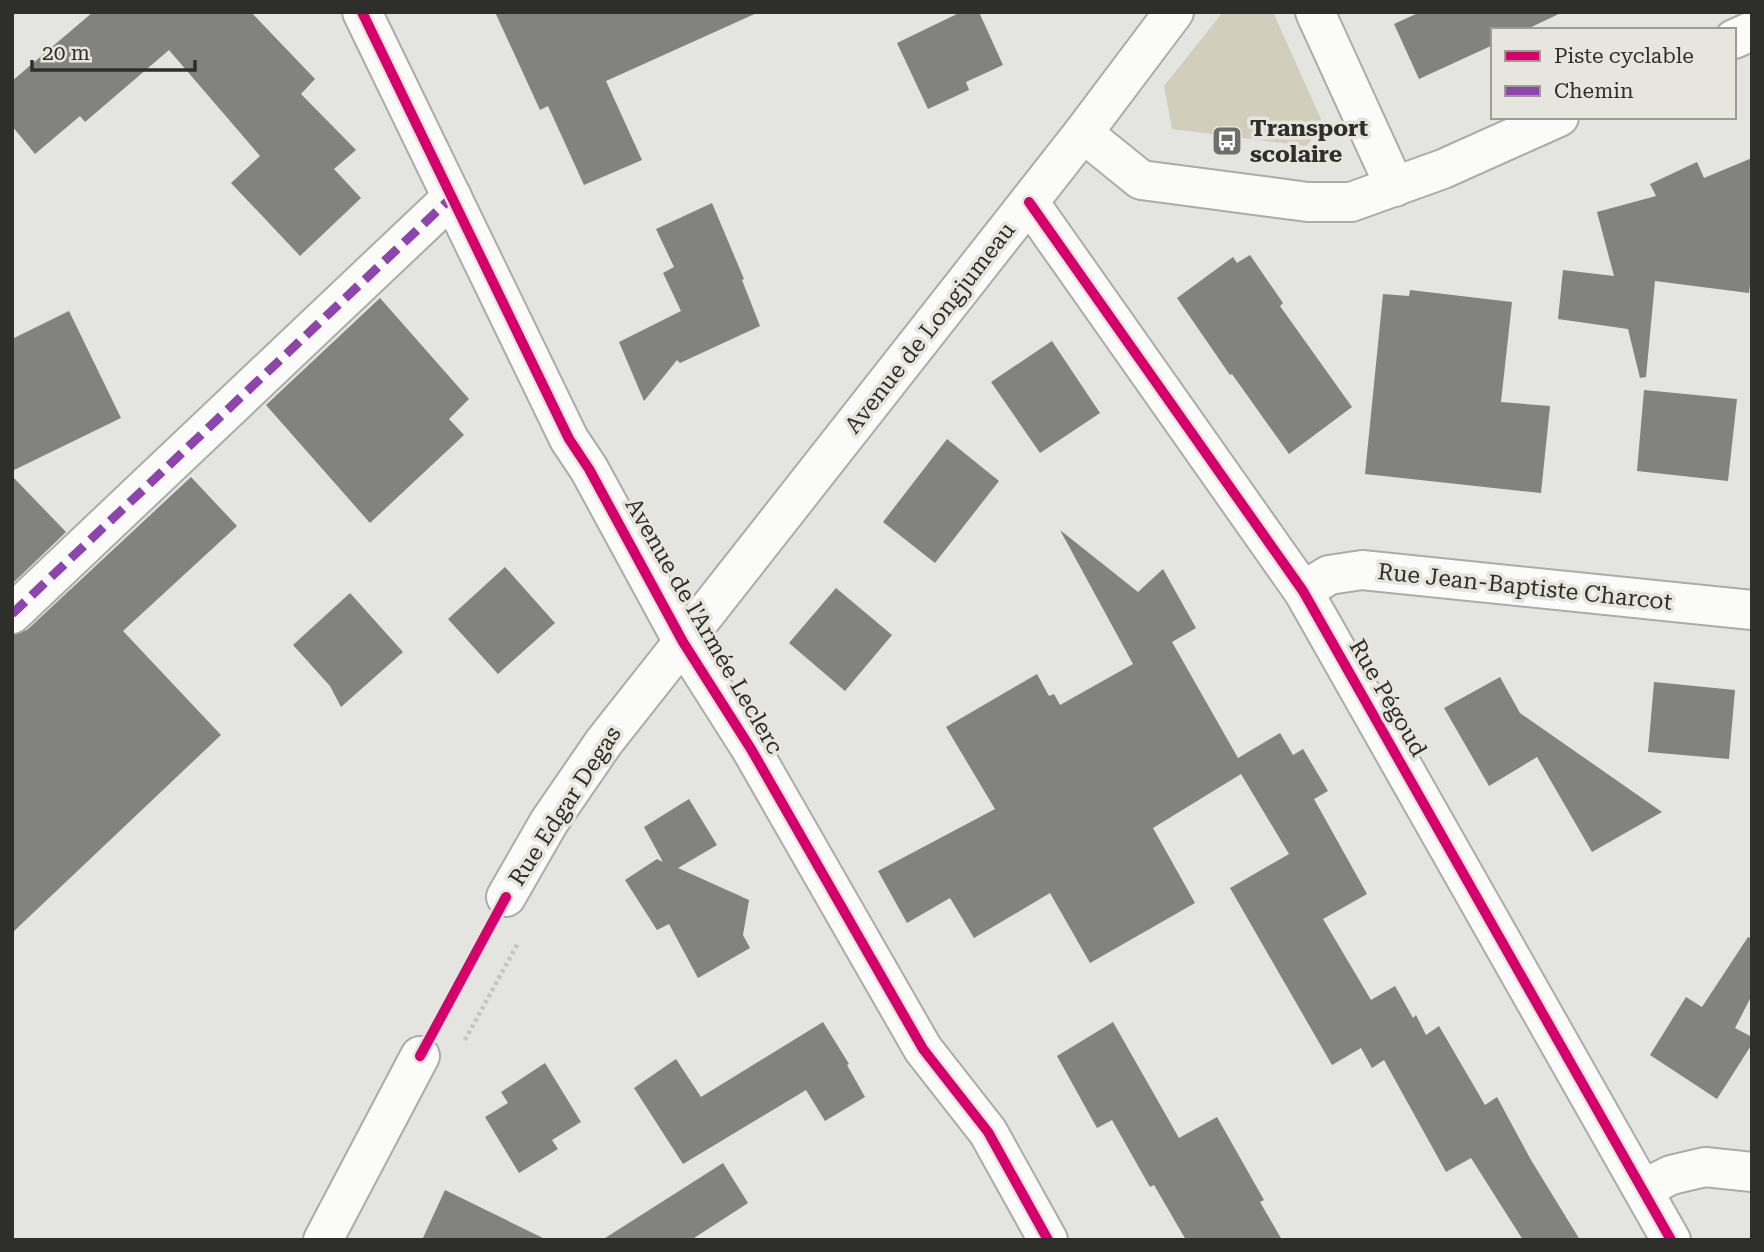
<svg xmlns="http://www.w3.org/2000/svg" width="1764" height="1252" viewBox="0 0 1764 1252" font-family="'Roboto Serif',serif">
  <rect width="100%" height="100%" fill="#e4e4e0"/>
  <path fill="#d1cfbb" d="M1223,12H1273L1324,126L1306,146L1172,129L1164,86Z"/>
  <g fill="#82827f">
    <path d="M93,12H251L315,79L301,94L356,150L334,169L361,198L300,256L231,183L260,156L169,50L85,122L80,116L35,154L12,126V81Z"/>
    <path d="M495,12H759L606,81L642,160L584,185L548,106L540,110Z"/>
    <path d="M961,12H979L1003,65L966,82L969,90L928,109L897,43Z"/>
    <path d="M1420,12H1563L1525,30H1493V45L1419,79L1394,24Z"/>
    <path d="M1752,158V269L1749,293L1655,281L1646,377L1640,378L1628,329L1558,319L1563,270L1614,276L1597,212L1656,196L1650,184L1697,162L1704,178Z"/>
    <path d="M712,203L744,279L742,280L760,326L680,363L677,360L644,401L619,342L681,311L663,273L674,267L656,229Z"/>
    <path d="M1250,255L1283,303L1280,306L1352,407L1289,454L1232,374L1230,375L1177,298L1233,257L1237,263Z"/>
    <path d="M1410,290L1512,302L1501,402L1550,406L1541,493L1365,474L1383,294L1409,296Z"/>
    <path d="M380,298L469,399L449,419L464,435L370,523L266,405Z"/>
    <path d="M69,311L121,418L12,471V339Z"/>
    <path d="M1052,341L1100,413L1040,453L991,382Z"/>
    <path d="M1644,390L1737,399L1728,481L1637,471Z"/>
    <path d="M947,439L999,481L935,563L883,522Z"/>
    <path d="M12,476L66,532L12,584Z"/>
    <path d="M191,477L237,526L123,631L221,735L12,933V635L27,630Z"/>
    <path d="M1060,530L1138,592L1163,569L1196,628L1172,642L1238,758L1280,733L1293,755L1303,749L1328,791L1314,799L1367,894L1323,919L1371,1000L1395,986L1413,1018L1416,1015L1426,1035L1439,1026L1485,1105L1497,1097L1531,1160L1580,1240H1523L1471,1158L1446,1172L1384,1060L1372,1068L1361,1048L1332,1065L1230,888L1289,854L1241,774L1153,828L1195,903L1090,963L1050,893L974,938L950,898L907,923L878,871L995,809L946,727L1037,674L1049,696L1054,694L1060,705L1133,664Z"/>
    <path d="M505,567L555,623L498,674L448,619Z"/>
    <path d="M836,588L892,635L845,691L789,643Z"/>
    <path d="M350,593L403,652L341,707L330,686L293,645Z"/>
    <path d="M1500,677L1520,713L1662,812L1592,852L1537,757L1489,786L1444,708Z"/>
    <path d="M1654,682L1735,690L1729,759L1648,752Z"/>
    <path d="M689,799L717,845L678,868L749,900L743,935L750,948L698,978L669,924L657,930L625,880L657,859L663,862L644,827Z"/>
    <path d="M1748,937L1752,939V995L1735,1028L1752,1037V1044L1717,1099L1650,1055L1686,997L1702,1007Z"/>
    <path d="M823,1022L849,1064L847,1065L865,1097L825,1121L806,1090L683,1164L634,1088L676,1059L701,1097Z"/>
    <path d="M1113,1022L1179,1138L1217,1117L1264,1200L1260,1202L1282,1240H1186L1154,1185L1150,1187L1112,1120L1097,1128L1057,1056Z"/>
    <path d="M545,1063L581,1122L552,1140L558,1149L519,1173L485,1117L508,1103L501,1092Z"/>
    <path d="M723,1163L748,1203L691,1240H602Z"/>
    <path d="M445,1190L547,1240H422Z"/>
  </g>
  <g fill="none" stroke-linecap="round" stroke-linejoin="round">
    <g stroke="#ababa7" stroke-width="42">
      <g id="street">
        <path d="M1315,12L1395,187"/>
        <path d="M1734,39L1752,31"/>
        <path d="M1083,133L1141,180L1308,202H1351L1443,169L1559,117"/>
        <path d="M1029,202L1303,591L1671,1240"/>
        <path d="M1303,591L1329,575L1362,570L1752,610"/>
        <path d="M12,614L452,197"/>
        <path d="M506,897L549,822L604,742L683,642"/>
        <path d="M1643,1189L1671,1175L1705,1167L1752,1172"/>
        <path d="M323,1240L420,1056"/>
      </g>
    </g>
    <g stroke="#ababa7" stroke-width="42">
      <g id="secondary">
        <path d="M362,12L569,439L589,469L683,642L751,749L923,1049L988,1132L1048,1240"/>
        <path d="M683,642L1083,133L1174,12"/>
      </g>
    </g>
    <g stroke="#c5c5c4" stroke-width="4.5" stroke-dasharray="3.5 3.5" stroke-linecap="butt">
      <path d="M439,1014L480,935"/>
      <path d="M465,1040L518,943"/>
    </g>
    <use href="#street" stroke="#fbfbfa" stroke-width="38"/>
    <use href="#secondary" stroke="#fbfbfa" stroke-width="38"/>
    <path stroke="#8e44ad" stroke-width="9" stroke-dasharray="18 9" stroke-linecap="butt" d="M12,614L452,197"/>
    <g stroke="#e6e5de" stroke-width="15">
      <g id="cycleway">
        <path d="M362,12L569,439L589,469L683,642L751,749L923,1049L988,1132L1048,1240"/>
        <path d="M1029,202L1303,591L1671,1240"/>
        <path d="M420,1056L506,897"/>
      </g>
    </g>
    <use href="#cycleway" stroke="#d6006c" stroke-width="10"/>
  </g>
  <defs>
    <g id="bus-square" transform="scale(1.575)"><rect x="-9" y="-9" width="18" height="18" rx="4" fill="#6e6e6a" stroke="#e6e5de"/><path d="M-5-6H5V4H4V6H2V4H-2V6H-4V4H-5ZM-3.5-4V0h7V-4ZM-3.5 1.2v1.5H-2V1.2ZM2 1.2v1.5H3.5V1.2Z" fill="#fff"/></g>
  </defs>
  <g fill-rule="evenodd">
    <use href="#bus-square" x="1227" y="141"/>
  </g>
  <g text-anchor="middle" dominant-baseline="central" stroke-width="7" stroke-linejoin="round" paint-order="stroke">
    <g font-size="23" font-weight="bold" fill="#2e2e2b" stroke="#e6e5de" text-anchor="start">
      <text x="1250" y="128">Transport<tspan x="1250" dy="26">scolaire</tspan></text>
    </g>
    <g font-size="23" fill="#2e2e2b" stroke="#e6e5de">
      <text transform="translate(930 328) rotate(-52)">Avenue de Longjumeau</text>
      <text transform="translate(1525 587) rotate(6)">Rue Jean-Baptiste Charcot</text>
      <text transform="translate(704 626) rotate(60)">Avenue de l'Armée Leclerc</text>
      <text transform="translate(1388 698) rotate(60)">Rue Pégoud</text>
      <text transform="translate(565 806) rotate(-57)">Rue Edgar Degas</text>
    </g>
  </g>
  <rect width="1764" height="1252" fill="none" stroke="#2e2e2b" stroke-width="28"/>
  <rect x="1491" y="28" width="245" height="91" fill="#e6e5de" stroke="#9c9c96" stroke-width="2"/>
  <rect x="1505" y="51" width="35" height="10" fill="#d6006c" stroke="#9c9c96" stroke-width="2"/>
  <text x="1554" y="63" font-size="21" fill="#2e2e2b">Piste cyclable</text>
  <rect x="1505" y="86" width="35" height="10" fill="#8e44ad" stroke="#9c9c96" stroke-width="2"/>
  <text x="1554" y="98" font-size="21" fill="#2e2e2b">Chemin</text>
  <path d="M32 60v10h163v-10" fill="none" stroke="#2e2e2b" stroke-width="3.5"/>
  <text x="42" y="60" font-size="21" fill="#2e2e2b" stroke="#e6e5de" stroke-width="5" paint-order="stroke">20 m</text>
</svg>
